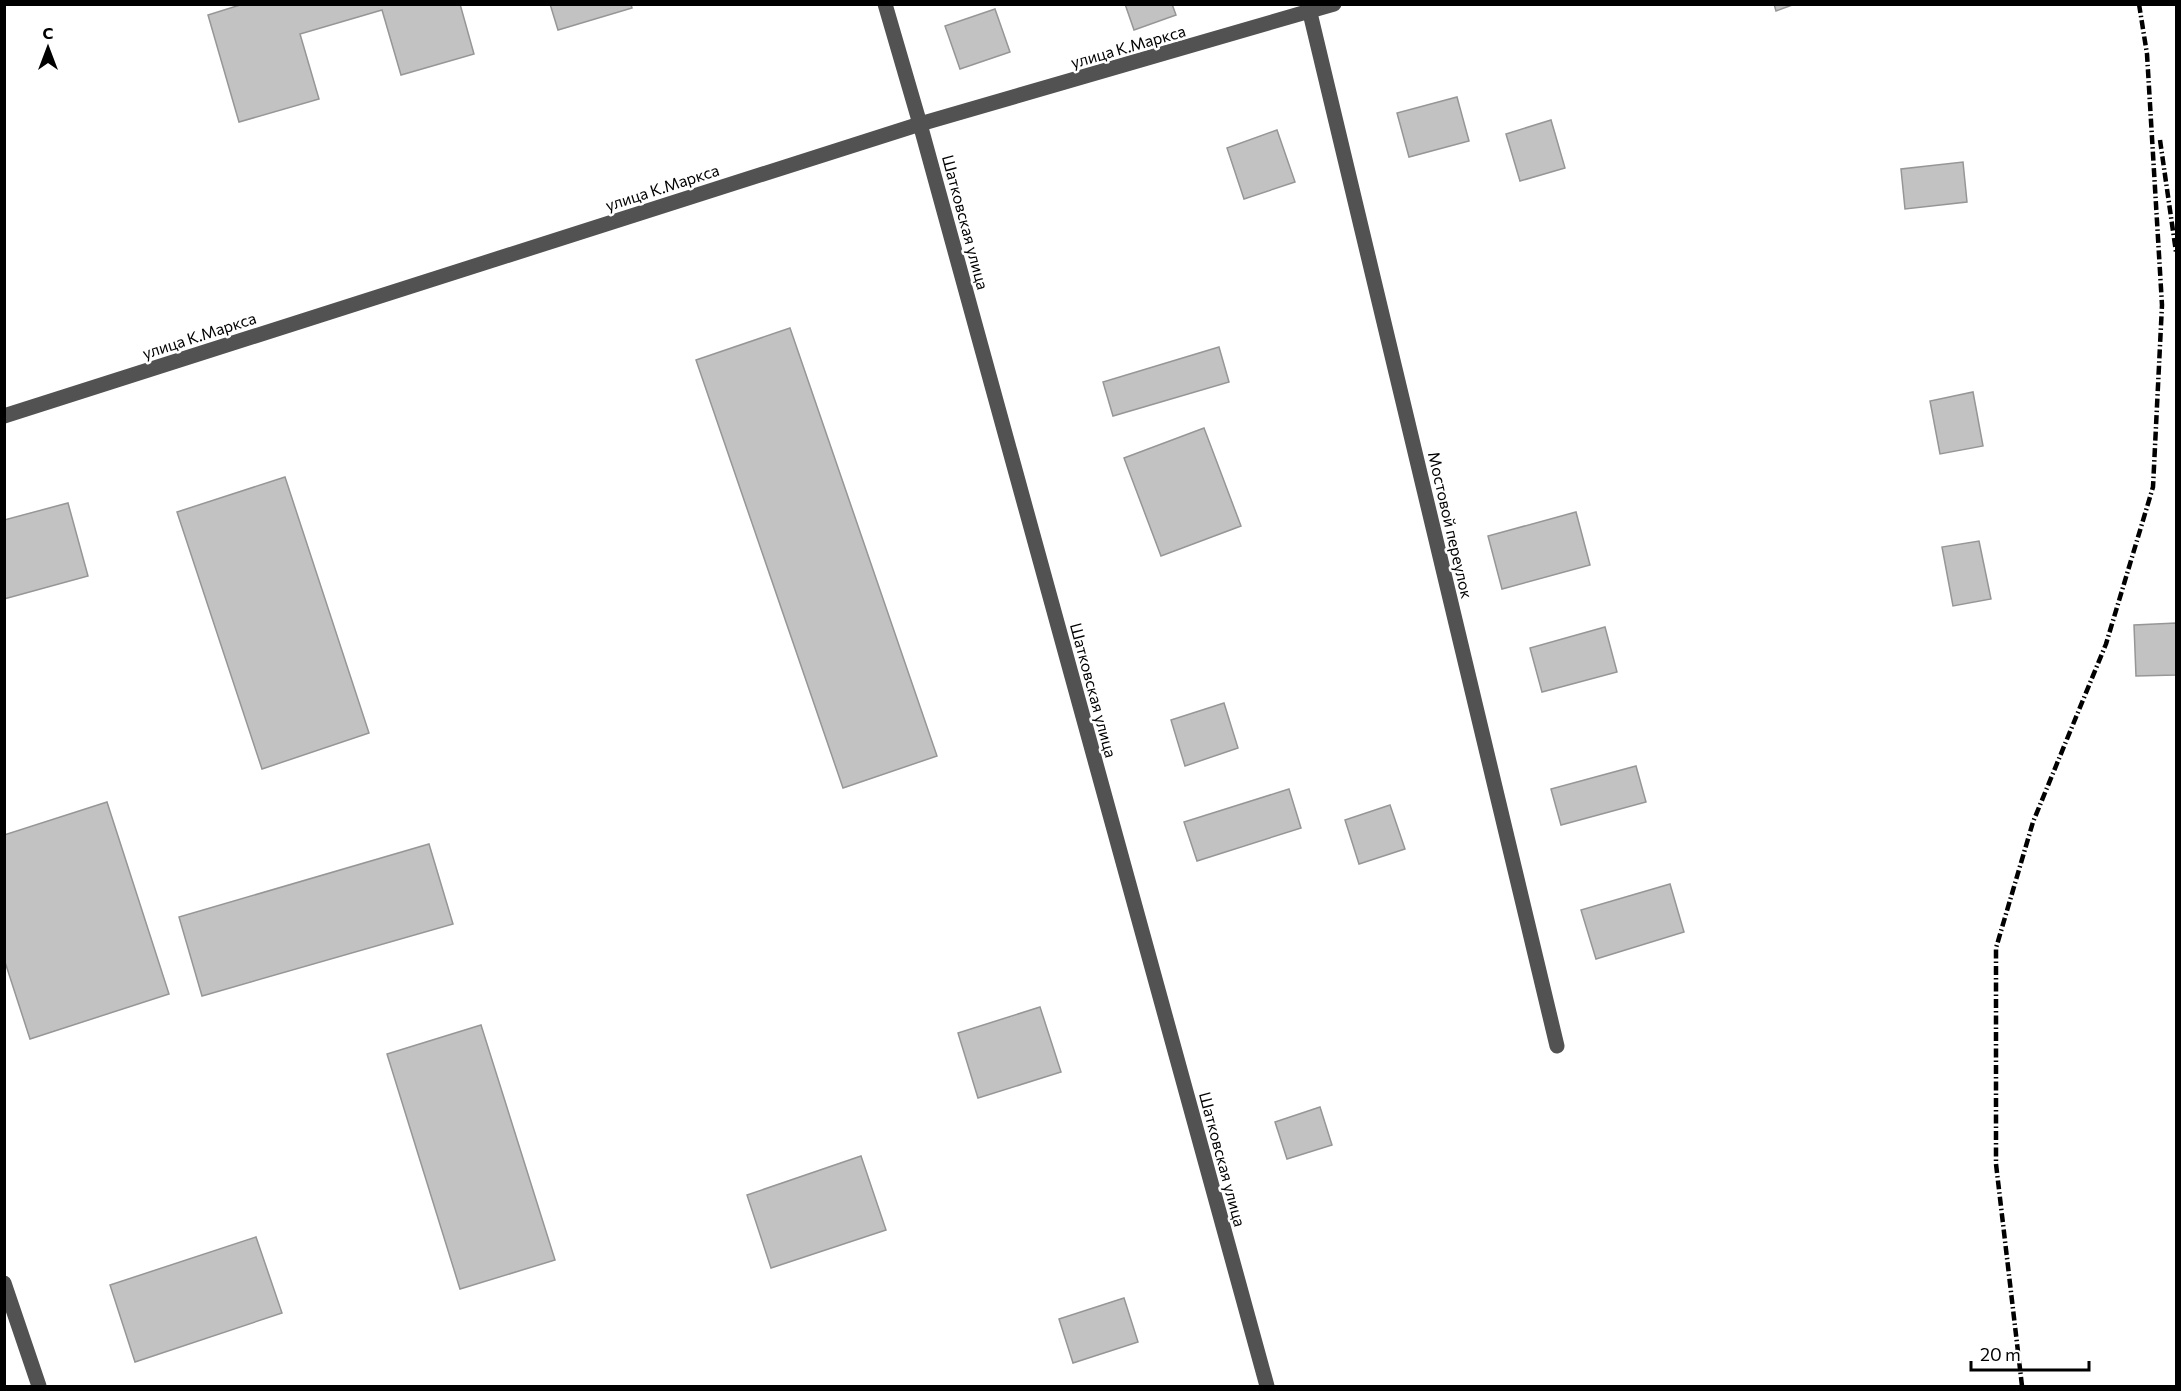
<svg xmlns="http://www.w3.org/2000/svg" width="2181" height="1391" viewBox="0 0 2181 1391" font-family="Commissioner,sans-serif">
  <rect width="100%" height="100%" fill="#fff"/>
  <g fill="#c2c2c2" stroke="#969696" stroke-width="1.5">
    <path d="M243,4H460L474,54L401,75L382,10L300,34L319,99L239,122L208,15Z"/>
    <path d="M550,4H631L632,8L558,30Z"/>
    <path d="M1125,4H1172L1176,15L1134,30Z"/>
    <path d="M1774,4H1795L1776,11Z"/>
    <path d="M995,9L1010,52L960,69L945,26Z"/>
    <path d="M1457,97L1469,141L1409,157L1397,113Z"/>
    <path d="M1551,120L1565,168L1520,181L1506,134Z"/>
    <path d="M1277,130L1295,182L1244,199L1227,148Z"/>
    <path d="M1963,162L1967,202L1905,209L1901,169Z"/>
    <path d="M790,328L937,756L843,788L696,360Z"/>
    <path d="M1219,347L1229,382L1113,416L1103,382Z"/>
    <path d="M1973,392L1983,446L1940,454L1930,401Z"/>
    <path d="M1204,428L1241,526L1161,556L1124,458Z"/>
    <path d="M285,477L369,733L262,769L177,512Z"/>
    <path d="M68,503L88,576L4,599V520Z"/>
    <path d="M1576,512L1590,565L1502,589L1488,536Z"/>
    <path d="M1979,541L1991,599L1953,606L1942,547Z"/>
    <path d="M2176,623V675L2136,676L2134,625Z"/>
    <path d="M1605,627L1617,672L1542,692L1530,648Z"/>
    <path d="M1224,703L1238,748L1185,766L1171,720Z"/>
    <path d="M1636,766L1646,802L1561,825L1551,789Z"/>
    <path d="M1289,789L1301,828L1197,861L1184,822Z"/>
    <path d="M107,802L169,994L30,1039L4,959V835Z"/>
    <path d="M1390,805L1405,849L1359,864L1345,820Z"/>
    <path d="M429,844L453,924L202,996L179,917Z"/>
    <path d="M1670,884L1684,932L1596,959L1581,910Z"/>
    <path d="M1040,1007L1061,1072L978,1098L958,1033Z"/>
    <path d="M481,1025L555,1260L460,1289L387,1054Z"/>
    <path d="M1320,1107L1332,1145L1287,1159L1275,1122Z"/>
    <path d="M861,1156L886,1230L771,1268L747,1195Z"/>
    <path d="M256,1237L282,1313L135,1362L110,1285Z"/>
    <path d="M1124,1298L1138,1342L1073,1363L1059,1319Z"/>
  </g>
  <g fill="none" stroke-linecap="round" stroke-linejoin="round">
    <g stroke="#525252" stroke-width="15">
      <path d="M885,4L920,124L1267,1386"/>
      <path d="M1310,13L1557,1046"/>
      <path d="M4,416L920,124L1334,4"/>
      <path d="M4,1283L39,1386"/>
    </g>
    <g stroke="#000" stroke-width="4.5" stroke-dasharray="9 3 1.5 3" stroke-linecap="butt">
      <path d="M2160,140L2176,252"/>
      <path d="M2022,1386L1996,1164V948L2033,822L2106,644L2153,487L2162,305L2147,54L2139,4"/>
    </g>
  </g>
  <g text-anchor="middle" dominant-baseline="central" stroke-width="5" stroke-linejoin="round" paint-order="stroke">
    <g font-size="16" fill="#000" stroke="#fff">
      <text transform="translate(1128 46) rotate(-16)">улица К.Маркса</text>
      <text transform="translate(662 187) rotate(-18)">улица К.Маркса</text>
      <text transform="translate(966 222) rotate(75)">Шатковская улица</text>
      <text transform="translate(199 335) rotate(-18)">улица К.Маркса</text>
      <text transform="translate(1451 525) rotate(77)">Мостовой переулок</text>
      <text transform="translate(1094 690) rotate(75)">Шатковская улица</text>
      <text transform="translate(1223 1159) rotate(75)">Шатковская улица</text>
    </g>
  </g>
  <rect width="2181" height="1391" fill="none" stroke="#000000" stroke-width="12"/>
  <g transform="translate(48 48)" stroke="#ffffff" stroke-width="4.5" paint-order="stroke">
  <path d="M0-4.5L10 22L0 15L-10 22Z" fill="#000000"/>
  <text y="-9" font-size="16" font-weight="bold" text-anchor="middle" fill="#000000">С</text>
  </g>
  <path d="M1971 1361v9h118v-9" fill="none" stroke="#000000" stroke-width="3"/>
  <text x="1980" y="1361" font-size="18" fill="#000000" stroke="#ffffff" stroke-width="4.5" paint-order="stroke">20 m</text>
</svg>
